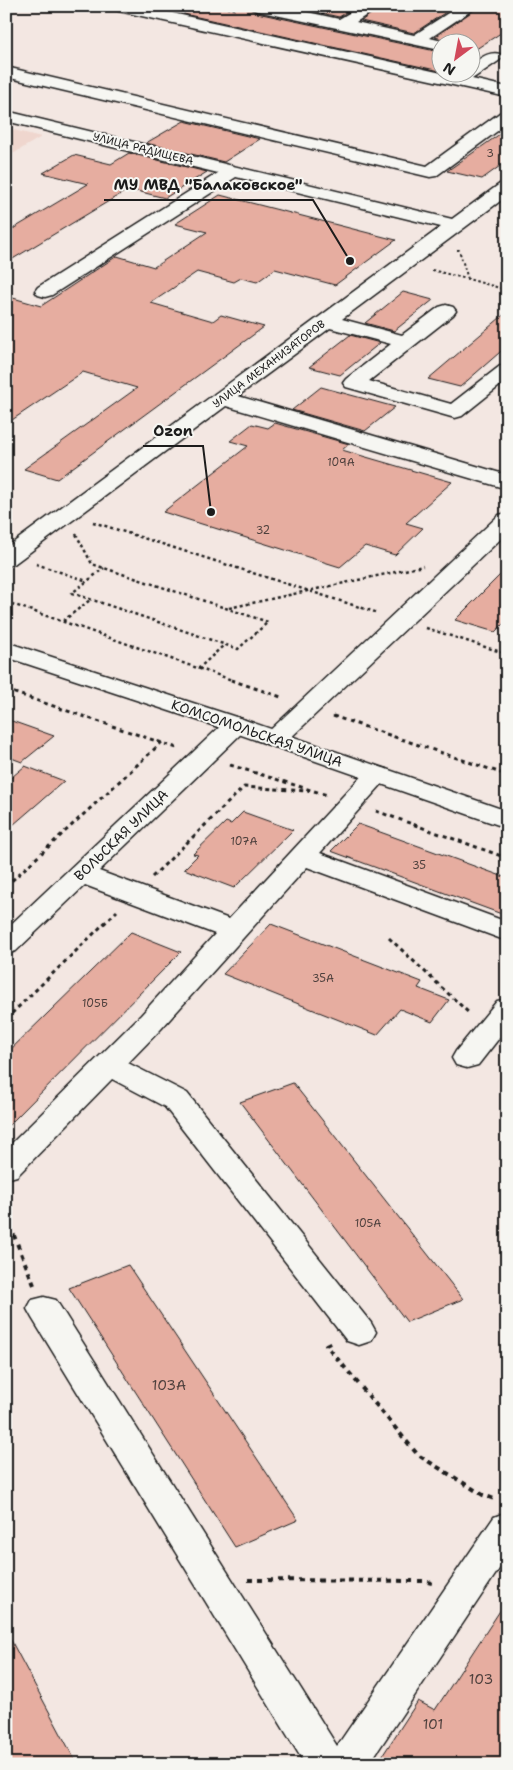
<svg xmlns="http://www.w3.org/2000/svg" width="513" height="1770" viewBox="0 0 513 1770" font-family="'Shantell Sans',sans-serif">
  <rect width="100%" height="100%" fill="#f3e7e2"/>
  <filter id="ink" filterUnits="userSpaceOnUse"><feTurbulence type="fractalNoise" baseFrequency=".02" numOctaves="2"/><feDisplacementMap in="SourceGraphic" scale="10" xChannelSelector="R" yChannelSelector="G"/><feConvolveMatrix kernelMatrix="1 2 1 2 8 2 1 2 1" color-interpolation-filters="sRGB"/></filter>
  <g filter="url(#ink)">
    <path fill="#efd6ce" d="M6,128L41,137L6,158Z"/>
    <g fill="#e6ada0" stroke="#1c1c1c">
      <path d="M184,6H247L257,13L440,52V71L184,14Z"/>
      <path d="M290,6H357L339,17Z"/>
      <path d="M382,6H455L414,33L361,21Z"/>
      <path d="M480,6H507V29L470,53V42H448L446,40L435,37Z"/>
      <path d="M184,121L260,139L224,162L146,143Z"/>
      <path d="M507,129V161L482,179L447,171Z"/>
      <path d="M129,153L207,172L165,198L129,189L6,263V233L88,184L43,173L74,155L111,164Z"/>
      <path d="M220,195L396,240L335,285L275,269L257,282L241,278L234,282L197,272L151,303L213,321L221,315L264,327L57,479L24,469L137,388L83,372L6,424V296L41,306L117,256L154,267L207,232L175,224Z"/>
      <path d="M403,292L433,300L394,331L365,323Z"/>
      <path d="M507,312V346L460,387L428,379Z"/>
      <path d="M350,335L380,343L340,375L309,367Z"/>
      <path d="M321,387L395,407L365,431L292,410Z"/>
      <path d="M275,423L349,444L342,450L452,482L406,523L423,528L395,555L365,546L340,567L163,512L248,446L230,441L252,424L268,428Z"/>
      <path d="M507,568V620L495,632L455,620Z"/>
      <path d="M6,719L54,736L22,762L6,756Z"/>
      <path d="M25,766L64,781L6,831V782Z"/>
      <path d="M243,812L293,830L234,888L184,869L198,855L193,854L226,822L231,824Z"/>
      <path d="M358,824L507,878V916L331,851Z"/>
      <path d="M271,924L422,982L418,988L449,1000L432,1022L400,1009L377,1035L223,974Z"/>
      <path d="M131,932L181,952L6,1128V1054Z"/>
      <path d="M293,1083L463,1299L407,1322L240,1102Z"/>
      <path d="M128,1265L298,1520L235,1547L69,1288Z"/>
      <path d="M507,1600V1764H377L418,1701L435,1710Z"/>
      <path d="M6,1631L77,1764H6Z"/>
    </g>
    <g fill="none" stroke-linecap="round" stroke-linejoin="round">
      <g stroke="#1c1c1c" stroke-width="3">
        <g id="minor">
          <path d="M111,6H141L455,76L460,72H470V65C480,59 488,51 500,54L502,57L500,60L472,79L507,87V97L119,11L114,9Z"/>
          <path d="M249,6H280L339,19L361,6H380L356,22L414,35L459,6H478L430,38L446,42H440V50L257,11L252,9Z"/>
          <path d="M6,67L427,166L501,112L507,111V124L436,176L430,177L6,77Z"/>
          <path d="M6,111L452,219L501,183L507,182V196L342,319L402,335L439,307L446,305L453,307L456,311L453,315L369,381L451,404L500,366L507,364V380L462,416L455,418L448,416L346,387L343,383L346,379L391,344L330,328L238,396L507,475V489L226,406L14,564L6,566V548L441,227L236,177L52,295L45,297L38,295L35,291L38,287L218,173L6,121Z"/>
          <path d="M507,513V533L284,744L275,747L266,744L262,739L266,734L499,515Z"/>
          <path d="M236,717L245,720L249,725L245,730L99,871L229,919L368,769L377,767L386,769L390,775L320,853L507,922V941L307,867L161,1029L128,1063L187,1093L371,1323L376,1332L371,1341L359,1345L347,1341L165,1107L112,1079L17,1176L6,1179V1149L141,1015L215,934L85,885L16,951L6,954V929L227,720Z"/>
          <path d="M507,999V1028L478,1065L467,1068L456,1065L452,1058L456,1051L497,1001Z"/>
          <path d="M44,1297L56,1300L337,1746L494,1517L507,1512V1557L369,1764H305L32,1318L27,1309L32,1300Z"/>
        </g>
      </g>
      <g stroke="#1c1c1c" stroke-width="3">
        <path id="major" d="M6,642L245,720L507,811V828L227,730L6,657Z"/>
      </g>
      <g stroke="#1c1c1c" stroke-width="2" stroke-dasharray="2.5 2.5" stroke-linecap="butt">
        <path d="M218,6L237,10"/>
        <path d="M457,250H459L468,279L507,290"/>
        <path d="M432,270L467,279"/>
      </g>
      <g stroke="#1c1c1c" stroke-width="2.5" stroke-dasharray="3 3" stroke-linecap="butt">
        <path d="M93,522L375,612"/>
        <path d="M76,534L92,564L268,622L238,649L72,593L104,568"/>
        <path d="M36,564L87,581"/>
        <path d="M6,602L235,681"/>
        <path d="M229,608L423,566"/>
        <path d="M63,621L90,600"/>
        <path d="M426,628L507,654"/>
        <path d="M198,669L224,645"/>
      </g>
      <g stroke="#1c1c1c" stroke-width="3" stroke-dasharray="4 4" stroke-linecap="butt">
        <path d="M231,680L284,698"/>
        <path d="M6,690L177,748"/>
        <path d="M333,716L507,775"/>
        <path d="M230,765L327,795"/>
        <path d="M376,811L507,858"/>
        <path d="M152,877L244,787L309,791"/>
        <path d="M6,886L162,742"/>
        <path d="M389,938L470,1014"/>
        <path d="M6,1019L117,911"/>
      </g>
      <g stroke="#1c1c1c" stroke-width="4" stroke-dasharray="5 5" stroke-linecap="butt">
        <path d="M6,1216L34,1285"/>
        <path d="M330,1343L326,1345L418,1455L483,1495L497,1500"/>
        <path d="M248,1580L424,1581L432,1583"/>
      </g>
      <use href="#minor" fill="#f6f6f2" fill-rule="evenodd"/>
      <use href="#major" fill="#f6f6f2" fill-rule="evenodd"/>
    </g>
  </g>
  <g text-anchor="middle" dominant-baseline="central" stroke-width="4" stroke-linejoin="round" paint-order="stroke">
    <g font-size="11" fill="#1c1c1c" stroke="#f6f6f2">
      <text transform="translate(143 149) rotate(14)">УЛИЦА РАДИЩЕВА</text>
      <text transform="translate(269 364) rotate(-37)">УЛИЦА МЕХАНИЗАТОРОВ</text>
    </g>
    <g font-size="11" fill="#4e403d">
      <text x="490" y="153">3</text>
      <text x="341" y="462">109А</text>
      <text x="263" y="530">32</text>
      <text x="244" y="841">107А</text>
      <text x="419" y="865">35</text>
      <text x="323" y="978">35А</text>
      <text x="95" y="1003">105Б</text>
      <text x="368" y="1223">105А</text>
    </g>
    <g font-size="14" fill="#1c1c1c" stroke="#f6f6f2">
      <text transform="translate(257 733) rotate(19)">КОМСОМОЛЬСКАЯ УЛИЦА</text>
      <text transform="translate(121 835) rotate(-44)">ВОЛЬСКАЯ УЛИЦА</text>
    </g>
    <g font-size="14" fill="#4e403d">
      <text x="169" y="1385">103А</text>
      <text x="481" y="1679">103</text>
      <text x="433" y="1724">101</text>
    </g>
  </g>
  <path fill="none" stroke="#1c1c1c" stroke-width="2" d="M350 261L313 200H104M211 512L203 446H143"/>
  <g fill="#1c1c1c" stroke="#f6f6f2" stroke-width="2">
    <circle cx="350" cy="261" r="5"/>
    <circle cx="211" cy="512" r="5"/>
  </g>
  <g font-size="15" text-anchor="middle" font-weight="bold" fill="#1c1c1c" stroke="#f6f6f2" stroke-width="4" stroke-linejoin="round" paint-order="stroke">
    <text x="208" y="190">МУ МВД "Балаковское"</text>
    <text x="173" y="436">Ozon</text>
  </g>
  <rect width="513" height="1770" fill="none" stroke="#f6f6f2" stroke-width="25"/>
  <rect x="12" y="12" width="488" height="1745" fill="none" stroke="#1c1c1c" stroke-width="2" filter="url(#ink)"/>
  <g transform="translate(456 58) rotate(212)"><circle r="24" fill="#f6f6f2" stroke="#9f9f9c"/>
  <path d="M0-4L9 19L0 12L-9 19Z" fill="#d1495b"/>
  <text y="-8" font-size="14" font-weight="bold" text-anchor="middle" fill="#1c1c1c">N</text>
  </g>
</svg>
